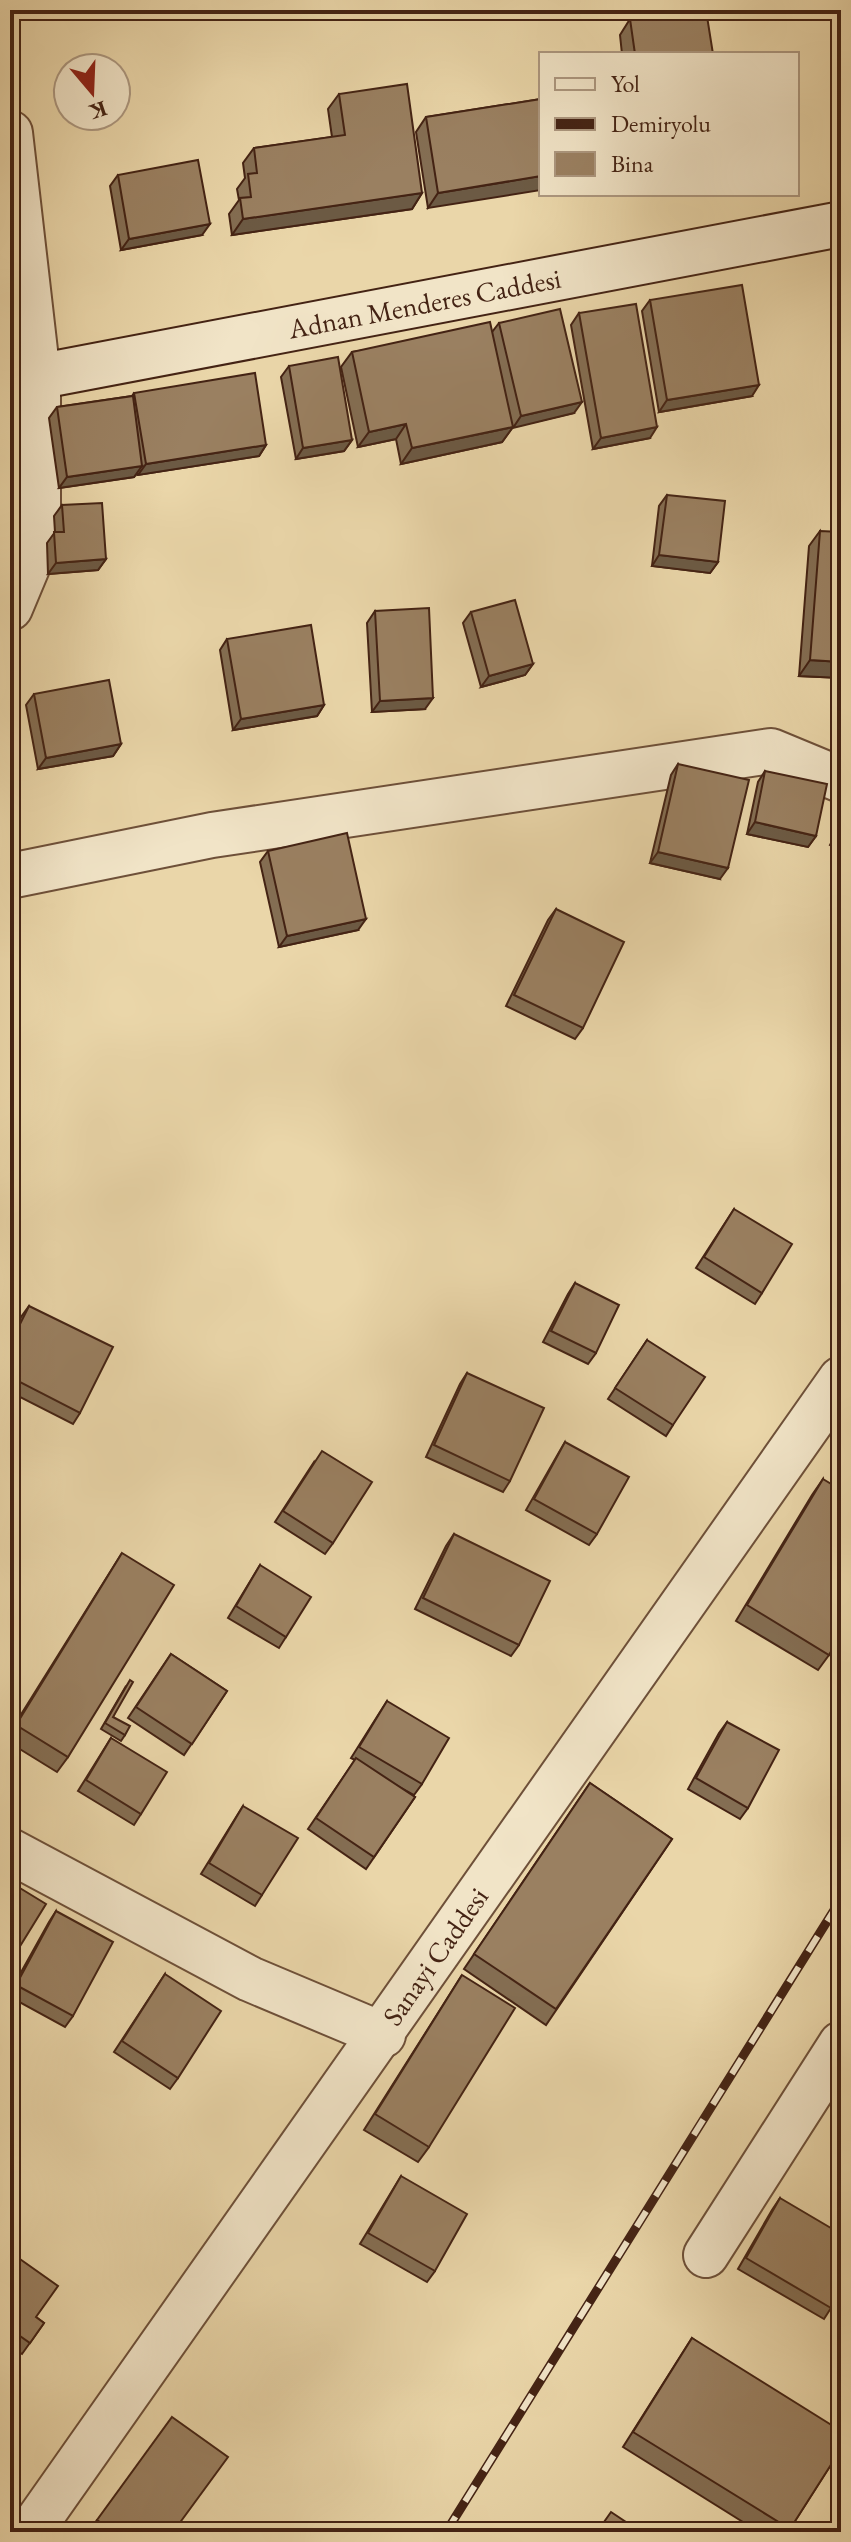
<svg xmlns="http://www.w3.org/2000/svg" width="851" height="2542" viewBox="0 0 851 2542" font-family="'EB Garamond',serif">
  <rect width="100%" height="100%" fill="#ead6a9"/>
  <filter id="stains"><feTurbulence type="fractalNoise" baseFrequency=".0025" numOctaves="4"/><feColorMatrix values="0 0 0 0 .2 0 0 0 0 .09 0 0 0 0 .02 0 0 0 .5 -.17"/></filter>
  <radialGradient id="worn" r=".72"><stop offset=".6" stop-color="#630" stop-opacity="0"/><stop offset="1" stop-color="#630" stop-opacity=".3"/></radialGradient>
  <g fill="none" stroke-linecap="round" stroke-linejoin="round">
    <g stroke="#6e5039" stroke-width="48">
      <g id="street">
        <path d="M10,133L38,377V541L10,608"/>
        <path d="M10,876L212,835L771,751L841,780"/>
        <path d="M10,1851L250,1979L383,2035"/>
        <path d="M706,2255L841,2044"/>
        <path id="s1" d="M30,2532L841,1379"/>
      </g>
    </g>
    <g stroke="#442314" stroke-width="48">
      <g id="secondary">
        <path id="s2" d="M10,382L841,224"/>
      </g>
    </g>
    <use href="#street" stroke="#f1e4c7" stroke-width="44"/>
    <use href="#secondary" stroke="#f1e4c7" stroke-width="44"/>
    <g stroke="#442314" stroke-width="9">
      <path id="rail" d="M446,2532L841,1899"/>
    </g>
    <use href="#rail" stroke="#f1e4c7" stroke-width="6" stroke-dasharray="18" stroke-linecap="butt"/>
  </g>
  <g fill="#846e53" stroke="#442314" stroke-width="2">
    <path d="M630,19L713,54H622L620,35Z"/>
    <path d="M339,94L422,193L412,209L232,235L229,214L239,200L237,189L245,178L243,163L254,148L332,137L328,109Z"/>
    <path d="M541,99L428,208L416,132L426,117Z"/>
    <path d="M118,175L202,235L121,250L110,186Z"/>
    <path d="M841,250V360H835L834,259Z"/>
    <path d="M650,300L752,396L659,412L642,311Z"/>
    <path d="M579,313L650,438L593,449L571,325Z"/>
    <path d="M499,323L574,413L513,427L502,442L401,464L396,439L358,447L341,367L352,352L492,332Z"/>
    <path d="M289,366L352,440L344,451L296,459L281,377Z"/>
    <path d="M134,393L266,445L259,456L138,475L137,473L134,477L59,488L49,418L57,407L132,396Z"/>
    <path d="M667,495L718,562L710,573L652,566L659,506Z"/>
    <path d="M62,505L106,559L98,570L48,574L47,543L55,532L54,516Z"/>
    <path d="M820,531L841,678L799,676L809,546Z"/>
    <path d="M375,611L425,709L372,712L367,623Z"/>
    <path d="M471,612L533,664L525,675L481,687L463,623Z"/>
    <path d="M227,639L324,705L317,716L233,730L220,650Z"/>
    <path d="M34,694L121,744L113,756L38,769L26,705Z"/>
    <path d="M678,764L720,879L650,863L671,775Z"/>
    <path d="M765,771L816,836L808,847L747,834L758,782Z"/>
    <path d="M841,824V850L830,845Z"/>
    <path d="M268,851L358,930L279,947L260,862Z"/>
    <path d="M556,909L583,1028L575,1039L506,1006L548,920Z"/>
    <path d="M734,1209L762,1293L755,1304L696,1268Z"/>
    <path d="M575,1283L596,1353L588,1364L543,1342L568,1294Z"/>
    <path d="M29,1306L80,1413L73,1424L10,1392V1339L21,1317Z"/>
    <path d="M647,1340L673,1425L666,1436L608,1399Z"/>
    <path d="M467,1373L510,1481L503,1492L426,1457L460,1384Z"/>
    <path d="M565,1442L597,1534L589,1545L526,1510L558,1454Z"/>
    <path d="M314,1462L333,1543L325,1554L275,1522Z"/>
    <path d="M823,1479L829,1655L818,1670L736,1621L812,1495Z"/>
    <path d="M454,1534L519,1645L511,1656L415,1609L446,1546Z"/>
    <path d="M122,1553L68,1757L57,1772L10,1743V1732Z"/>
    <path d="M260,1565L286,1637L279,1648L228,1618Z"/>
    <path d="M171,1654L227,1691L184,1755L128,1718Z"/>
    <path d="M126,1686L113,1717L125,1735L121,1741L101,1729Z"/>
    <path d="M387,1701L422,1784L414,1795L396,1785L415,1797L366,1869L308,1829L355,1760L351,1758Z"/>
    <path d="M727,1722L748,1808L740,1819L688,1789L719,1733Z"/>
    <path d="M111,1738L141,1814L134,1825L78,1791Z"/>
    <path d="M590,1783L672,1839L546,2025L464,1969Z"/>
    <path d="M243,1806L262,1895L255,1906L201,1874Z"/>
    <path d="M56,1911L73,2016L65,2027L10,1997V1992L49,1922Z"/>
    <path d="M165,1974L178,2078L170,2089L114,2052Z"/>
    <path d="M462,1975L429,2147L418,2162L364,2130Z"/>
    <path d="M401,2176L435,2271L427,2282L360,2244Z"/>
    <path d="M780,2198L831,2308L824,2319L738,2269L772,2210Z"/>
    <path d="M10,2252L36,2317L44,2323L22,2354L10,2346Z"/>
    <path d="M692,2338L841,2449L788,2532H759L623,2447Z"/>
    <path d="M97,2520L174,2532H91L89,2531Z"/>
  </g>
  <g fill="#6c5a44" stroke="#442314" stroke-width="2">
    <path d="M541,176V190L428,208L438,193Z"/>
    <path d="M422,193L412,209L232,235L243,219Z"/>
    <path d="M210,224L202,235L121,250L129,239Z"/>
    <path d="M841,351V360H835Z"/>
    <path d="M759,385L752,396L659,412L667,400Z"/>
    <path d="M582,402L574,413L513,428L521,416Z"/>
    <path d="M406,424L396,439L358,447L369,432Z"/>
    <path d="M513,427L502,442L401,464L412,448Z"/>
    <path d="M657,427L650,438L593,449L601,438Z"/>
    <path d="M352,440L344,451L296,459L303,448Z"/>
    <path d="M266,445L259,456L138,475L146,464Z"/>
    <path d="M142,466L134,477L59,488L67,477Z"/>
    <path d="M659,555L718,562L710,573L652,566Z"/>
    <path d="M106,559L98,570L48,574L56,563Z"/>
    <path d="M810,660L841,662V678L799,676Z"/>
    <path d="M533,664L525,675L481,687L489,676Z"/>
    <path d="M433,698L425,709L372,712L380,701Z"/>
    <path d="M324,705L317,716L233,730L241,719Z"/>
    <path d="M121,744L113,756L38,769L46,758Z"/>
    <path d="M755,822L816,836L808,847L747,834Z"/>
    <path d="M658,852L728,868L720,879L650,863Z"/>
    <path d="M366,919L358,930L279,947L287,936Z"/>
  </g>
  <g fill="#9a8061" stroke="#442314" stroke-width="2">
    <path d="M692,10H706L713,54H635L630,19Z"/>
    <path d="M407,84L422,193L243,219L240,198L251,197L248,174L257,173L254,148L345,135L339,94Z"/>
    <path d="M541,99V176L438,193L426,117Z"/>
    <path d="M198,160L210,224L129,239L118,175Z"/>
    <path d="M742,285L759,385L667,400L650,300Z"/>
    <path d="M636,304L657,427L601,438L579,313Z"/>
    <path d="M560,309L582,402L521,416L499,323Z"/>
    <path d="M490,322L513,427L412,448L406,424L369,432L352,352Z"/>
    <path d="M338,357L352,440L303,448L289,366Z"/>
    <path d="M255,373L266,445L146,464L134,393Z"/>
    <path d="M133,396L142,466L67,477L57,407Z"/>
    <path d="M667,495L725,501L718,562L659,555Z"/>
    <path d="M102,503L106,559L56,563L54,532H64L62,505Z"/>
    <path d="M820,531L841,532V662L810,660Z"/>
    <path d="M515,600L533,664L489,676L471,612Z"/>
    <path d="M429,608L433,698L380,701L375,611Z"/>
    <path d="M311,625L324,705L241,719L227,639Z"/>
    <path d="M109,680L121,744L46,758L34,694Z"/>
    <path d="M678,764L749,780L728,868L658,852Z"/>
    <path d="M765,771L827,784L816,836L755,822Z"/>
    <path d="M347,833L366,919L287,936L268,851Z"/>
    <path d="M556,909L624,942L583,1028L514,995Z"/>
    <path d="M734,1209L792,1244L762,1293L704,1257Z"/>
    <path d="M575,1283L619,1305L596,1353L551,1331Z"/>
    <path d="M29,1306L113,1347L80,1413L10,1377V1344Z"/>
    <path d="M647,1340L705,1377L673,1425L615,1388Z"/>
    <path d="M467,1373L544,1408L510,1481L434,1445Z"/>
    <path d="M565,1442L629,1477L597,1534L534,1499Z"/>
    <path d="M322,1451L372,1482L333,1543L283,1511Z"/>
    <path d="M823,1479L841,1490V1634L829,1655L747,1605Z"/>
    <path d="M454,1534L550,1581L519,1645L423,1598Z"/>
    <path d="M122,1553L174,1585L68,1757L16,1725Z"/>
    <path d="M260,1565L311,1597L286,1637L236,1606Z"/>
    <path d="M171,1654L227,1691L192,1744L136,1707Z"/>
    <path d="M130,1680L133,1682L113,1717L130,1726L125,1735L105,1723Z"/>
    <path d="M387,1701L449,1738L422,1784L359,1747Z"/>
    <path d="M727,1722L779,1750L748,1808L696,1778Z"/>
    <path d="M111,1738L167,1772L141,1814L86,1780Z"/>
    <path d="M356,1758L415,1797L374,1857L316,1818Z"/>
    <path d="M590,1783L672,1839L556,2009L474,1954Z"/>
    <path d="M243,1806L298,1838L262,1895L209,1863Z"/>
    <path d="M10,1882L46,1904L14,1956L10,1954Z"/>
    <path d="M56,1911L113,1942L73,2016L16,1985Z"/>
    <path d="M165,1974L221,2011L178,2078L122,2041Z"/>
    <path d="M462,1975L515,2008L429,2147L375,2114Z"/>
    <path d="M401,2176L467,2214L435,2271L368,2233Z"/>
    <path d="M780,2198L841,2234V2291L831,2308L746,2258Z"/>
    <path d="M10,2252L58,2286L36,2317L44,2323L30,2343L10,2329Z"/>
    <path d="M692,2338L841,2431V2449L790,2529L633,2432Z"/>
    <path d="M172,2417L228,2457L173,2532H114L97,2520Z"/>
    <path d="M611,2512L641,2532H597Z"/>
  </g>
  <g text-anchor="middle" dominant-baseline="central" stroke-width="6" stroke-linejoin="round" paint-order="stroke">
    <g font-size="28" fill="#442314" stroke="#f1e4c7">
      <text stroke="none"><textPath href="#s2" startOffset="422">Adnan Menderes Caddesi</textPath></text>
      <text stroke="none"><textPath href="#s1" startOffset="704">Sanayi Caddesi</textPath></text>
    </g>
  </g>
  <rect width="851" height="2542" fill="none" stroke="#ead6a9" stroke-width="40"/>
  <rect x="12" y="12" width="827" height="2518" fill="none" stroke="#442314" stroke-width="4"/>
  <rect x="20" y="20" width="811" height="2502" fill="none" stroke="#442314" stroke-width="2"/>
  <rect x="539" y="52" width="260" height="144" fill="#f1e4c7" stroke="#ac977f" stroke-width="2"/>
  <rect x="555" y="78" width="40" height="12" fill="#f1e4c7" stroke="#ac977f" stroke-width="2"/>
  <text x="611" y="92" font-size="24" fill="#442314">Yol</text>
  <rect x="555" y="118" width="40" height="12" fill="#442314" stroke="#ac977f" stroke-width="2"/>
  <text x="611" y="132" font-size="24" fill="#442314">Demiryolu</text>
  <rect x="555" y="152" width="40" height="24" fill="#9a8061" stroke="#ac977f" stroke-width="2"/>
  <text x="611" y="172" font-size="24" fill="#442314">Bina</text>
  <g transform="translate(92 92) rotate(161)"><circle r="38" fill="#f1e4c7" stroke="#ac977f" stroke-width="2"/>
  <path d="M0-6L14 30L0 20L-14 30Z" fill="#8f2418"/>
  <text y="-12" font-size="22" font-weight="bold" text-anchor="middle" fill="#442314">K</text>
  </g>
  <rect width="100%" height="100%" filter="url(#stains)"/>
  <rect width="100%" height="100%" fill="url(#worn)"/>
</svg>
